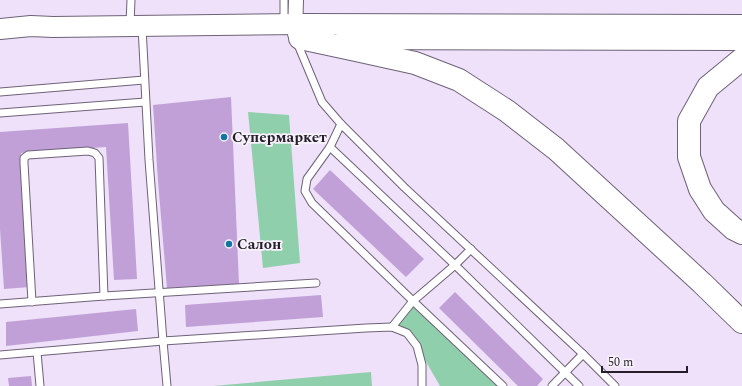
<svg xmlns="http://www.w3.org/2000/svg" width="742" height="386" viewBox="0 0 742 386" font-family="Spectral,serif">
  <rect width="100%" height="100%" fill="#efe1fa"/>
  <g fill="#90cfac">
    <path d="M248,112L289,115L300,263L263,268Z"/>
    <path d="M413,301L503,386H440L417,346L407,333L392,327Z"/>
    <path d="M371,372L372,386H213Z"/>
  </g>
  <g fill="#c0a0d7">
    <path d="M231,97L239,284L167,288L158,181L153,105Z"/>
    <path d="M128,123L137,279L114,280L106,147L21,153L30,287L4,289L0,229V132Z"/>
    <path d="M330,170L424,259L406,277L313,189Z"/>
    <path d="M455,292L543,379L537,386H518L439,308Z"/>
    <path d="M321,295L323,317L186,327L185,305Z"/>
    <path d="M136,309L138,331L6,346V322Z"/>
    <path d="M31,376L32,386H9L8,378Z"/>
  </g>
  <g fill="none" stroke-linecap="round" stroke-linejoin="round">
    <g stroke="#6e6277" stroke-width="9">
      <g id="service">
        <path d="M284,22V0"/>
        <path d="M130,24L131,0"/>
        <path d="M142,27L149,160L163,341L167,386"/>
        <path d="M296,40L322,102L341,124L404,187L583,354L615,386"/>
        <path d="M0,92L144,80"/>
        <path d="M0,113L145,102"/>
        <path d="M341,124L330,147L307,179L305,191L312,203L413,301L503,386"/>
        <path d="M330,147L455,265L579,386"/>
        <path d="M32,302L24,163V158L28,155L88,151L95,153L99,158L104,296"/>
        <path d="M0,304L104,296L316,283"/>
        <path d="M392,327L413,301L455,265L471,249"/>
        <path d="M37,352L40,386"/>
        <path d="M0,355L163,341L366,328L392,327L407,333L417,346L422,365V386"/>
        <path d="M552,386L583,354"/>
      </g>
    </g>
    <g stroke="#6e6277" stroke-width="16">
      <path id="minor" d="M295,34L296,0"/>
    </g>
    <g stroke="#6e6277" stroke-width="22">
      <g id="secondary">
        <path d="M0,29L31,26L53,27L301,24L742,25"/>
        <path d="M345,39L742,40"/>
      </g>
    </g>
    <g stroke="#6e6277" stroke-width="24">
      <g id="primary">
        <path d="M300,38L356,50L415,63L459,80L507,111L556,149L702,283L742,322"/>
        <path d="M742,59L708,87L689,121V157L700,189L714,211L734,229L742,233"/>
      </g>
    </g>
    <use href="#service" stroke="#fff" stroke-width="7"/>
    <use href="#minor" stroke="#fff" stroke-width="14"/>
    <use href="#secondary" stroke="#fff" stroke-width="20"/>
    <use href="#primary" stroke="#fff" stroke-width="22"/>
  </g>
  <g fill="#0e76a1" stroke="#f8f2fc" stroke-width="1.5">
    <circle cx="224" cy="137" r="4"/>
    <circle cx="229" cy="244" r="4"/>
  </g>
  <g text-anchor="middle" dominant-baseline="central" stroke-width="3.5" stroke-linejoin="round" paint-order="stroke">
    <g font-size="15" font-weight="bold" fill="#231e27" stroke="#f8f2fc" text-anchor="start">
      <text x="232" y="137">Супермаркет</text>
      <text x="237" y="244">Салон</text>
    </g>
  </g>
  <path d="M602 366v6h85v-6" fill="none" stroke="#231e27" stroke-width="2"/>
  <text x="608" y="366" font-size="12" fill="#231e27" stroke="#f8f2fc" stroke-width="3" paint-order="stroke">50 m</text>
</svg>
